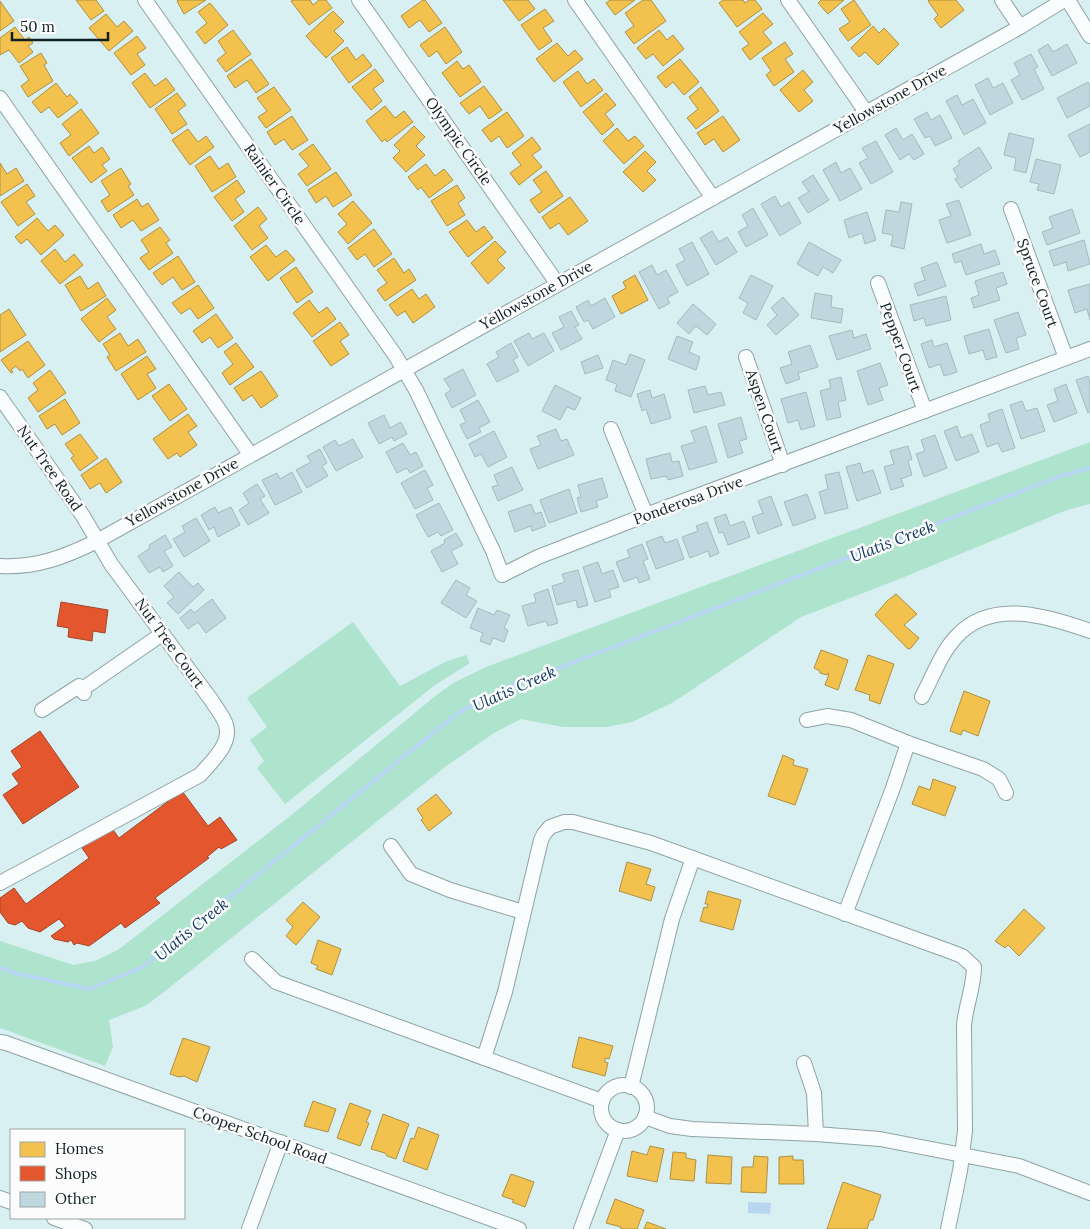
<svg xmlns="http://www.w3.org/2000/svg" width="1090" height="1229" viewBox="0 0 1090 1229" font-family="Lora,serif">
  <rect width="100%" height="100%" fill="#d8f0f2"/>
  <g fill="#aee3cd">
    <path d="M1090,442V504L1067,510L892,582L801,617L672,703L632,722L606,727H563L521,719L494,733L445,767L164,992L145,1006L109,1020L113,1047L105,1066L0,1028V941L73,965L95,961L118,950L294,813L434,697L453,683L486,667Z"/>
    <path d="M353,622L400,686L445,662L466,655L470,663L435,685L285,804L257,768L264,761L250,740L267,727L247,698Z"/>
  </g>
  <path fill="#b7d6f2" d="M748,1202L771,1203L770,1214L748,1213Z"/>
  <g fill="#f2c14e" stroke="#ae9141">
    <path d="M76,0H96L104,11L91,20Z"/>
    <path d="M178,0H206L184,14L177,1Z"/>
    <path d="M293,0H310L313,5L319,0H326L332,8L309,25L291,1Z"/>
    <path d="M423,0H425L442,23L429,32L420,20L409,28L401,16Z"/>
    <path d="M503,0H528L535,9L519,21Z"/>
    <path d="M610,0H635L615,15L606,3Z"/>
    <path d="M643,0H651L666,21L634,44L625,32L634,26L625,13Z"/>
    <path d="M723,0H743L745,3L749,0H755L762,9L737,27L719,3Z"/>
    <path d="M821,0H844L828,14L818,3Z"/>
    <path d="M854,0L871,25L848,41L839,29L850,22L841,9Z"/>
    <path d="M929,0H956L964,10L941,28L934,19L938,15L928,1Z"/>
    <path d="M0,1L14,21L0,31Z"/>
    <path d="M210,3L228,25L205,44L196,32L207,23L198,12Z"/>
    <path d="M545,9L554,21L543,28L552,41L539,50L521,25Z"/>
    <path d="M333,11L344,22L334,31L344,41L326,58L306,36Z"/>
    <path d="M763,13L773,24L763,32L772,43L750,60L742,49L749,44L739,32Z"/>
    <path d="M106,14L117,27L124,21L133,31L109,51L89,28Z"/>
    <path d="M873,26L879,33L884,28L899,44L878,65L865,52L859,57L851,48Z"/>
    <path d="M15,27L25,40L29,37L33,43L28,46L33,52L19,63L9,50L0,55V38Z"/>
    <path d="M445,27L462,52L446,64L437,51L429,57L420,45Z"/>
    <path d="M233,30L251,54L226,72L217,60L226,53L218,41Z"/>
    <path d="M659,30L667,40L673,35L684,49L663,66L653,54L646,59L637,48Z"/>
    <path d="M137,36L146,48L137,54L145,65L131,75L114,53Z"/>
    <path d="M785,42L793,54L785,59L794,72L774,86L766,75L771,71L762,58Z"/>
    <path d="M557,43L568,56L575,50L583,59L554,82L536,59Z"/>
    <path d="M347,47L356,60L363,54L372,66L349,83L331,58Z"/>
    <path d="M41,53L47,63L44,65L53,81L28,97L21,86L29,80L20,66Z"/>
    <path d="M251,59L269,84L256,93L247,80L235,88L227,76Z"/>
    <path d="M680,59L699,82L684,95L673,82L666,88L657,77Z"/>
    <path d="M457,61L463,69L469,65L481,82L460,97L442,73Z"/>
    <path d="M375,69L384,81L373,89L382,101L371,110L352,87Z"/>
    <path d="M803,70L813,82L804,90L813,101L799,112L780,90Z"/>
    <path d="M578,71L587,84L594,79L603,90L581,107L563,82Z"/>
    <path d="M145,73L155,86L166,78L175,90L150,108L132,83Z"/>
    <path d="M56,83L67,97L70,94L78,103L58,118L49,107L41,113L32,102Z"/>
    <path d="M484,86L502,110L489,119L480,106L469,114L460,103Z"/>
    <path d="M274,87L291,110L266,128L258,117L267,111L257,98Z"/>
    <path d="M701,87L719,111L696,129L687,118L698,109L689,97Z"/>
    <path d="M177,93L186,105L178,111L187,124L172,134L155,109Z"/>
    <path d="M606,93L616,105L605,114L614,125L602,135L583,112Z"/>
    <path d="M385,106L395,118L404,111L413,122L387,142L385,139L382,142L366,121Z"/>
    <path d="M81,109L99,133L69,156L60,143L71,135L62,124Z"/>
    <path d="M507,112L524,136L507,148L499,136L491,142L482,130Z"/>
    <path d="M292,116L308,140L292,150L284,139L275,145L267,132Z"/>
    <path d="M723,116L740,140L723,152L714,139L705,145L697,133Z"/>
    <path d="M414,126L425,137L416,146L425,155L406,172L393,158L400,151L394,145Z"/>
    <path d="M617,128L628,141L635,136L644,146L624,164L603,141Z"/>
    <path d="M188,129L198,142L206,136L214,147L190,165L172,140Z"/>
    <path d="M532,137L541,149L532,155L542,167L519,185L510,173L521,165L512,153Z"/>
    <path d="M313,144L331,169L307,186L298,174L309,166L299,154Z"/>
    <path d="M89,146L94,153L102,147L110,159L102,165L107,171L91,183L72,158Z"/>
    <path d="M645,151L656,162L647,171L656,180L643,192L623,172Z"/>
    <path d="M210,156L219,169L228,163L236,177L212,192L195,166Z"/>
    <path d="M0,163L7,174L16,168L24,181L0,196Z"/>
    <path d="M426,164L435,176L444,169L453,180L429,198L421,187L418,190L408,177Z"/>
    <path d="M121,168L131,184L128,186L134,195L108,212L101,201L110,195L101,181Z"/>
    <path d="M546,171L563,196L539,213L530,200L542,192L533,180Z"/>
    <path d="M336,172L352,195L333,207L326,196L316,203L308,190Z"/>
    <path d="M237,180L245,192L235,199L244,212L232,221L214,197Z"/>
    <path d="M27,184L35,196L26,202L35,214L18,226L1,202Z"/>
    <path d="M457,185L465,198L458,203L465,215L447,226L431,201Z"/>
    <path d="M570,197L588,221L568,235L559,223L550,229L542,217Z"/>
    <path d="M137,199L142,207L148,203L159,220L141,231L133,220L121,228L113,215Z"/>
    <path d="M353,201L372,223L348,244L338,232L347,224L338,214Z"/>
    <path d="M258,207L267,219L259,226L268,238L252,250L234,226Z"/>
    <path d="M37,218L48,231L55,225L64,235L41,255L27,239L21,244L15,237Z"/>
    <path d="M467,220L476,232L484,226L493,238L468,257L449,232Z"/>
    <path d="M160,227L170,240L166,243L173,253L149,270L140,258L149,252L141,240Z"/>
    <path d="M374,229L392,254L374,267L365,254L357,260L348,248Z"/>
    <path d="M495,241L506,252L497,260L505,268L488,284L471,263Z"/>
    <path d="M266,245L276,257L286,250L295,260L268,281L250,257Z"/>
    <path d="M55,249L65,262L74,254L83,265L60,284L41,261Z"/>
    <path d="M178,256L195,282L182,290L173,277L162,285L153,273Z"/>
    <path d="M394,258L404,273L409,269L416,280L385,301L377,290L387,283L377,270Z"/>
    <path d="M296,267L313,292L297,303L280,278Z"/>
    <path d="M635,275L648,300L621,314L612,296L626,288L623,282Z"/>
    <path d="M80,276L88,289L98,282L106,296L81,311L65,285Z"/>
    <path d="M198,285L214,308L198,319L190,308L181,314L172,303Z"/>
    <path d="M412,289L419,299L426,294L435,307L413,323L405,311L397,316L389,305Z"/>
    <path d="M107,298L116,310L107,317L116,329L99,342L81,319Z"/>
    <path d="M309,300L319,313L327,307L336,319L312,337L293,313Z"/>
    <path d="M9,309L26,335L0,352V315Z"/>
    <path d="M216,314L233,338L218,348L210,337L202,343L193,331Z"/>
    <path d="M340,322L349,335L340,341L349,354L331,366L313,341Z"/>
    <path d="M120,333L128,346L138,339L146,352L116,371L107,357L110,355L103,344Z"/>
    <path d="M28,341L45,365L28,378L22,369L20,371L16,366L11,370L13,372L11,373L1,360Z"/>
    <path d="M236,343L254,367L230,385L222,373L233,364L224,352Z"/>
    <path d="M147,356L156,369L147,374L156,388L138,400L121,374Z"/>
    <path d="M50,370L66,393L38,412L28,398L38,390L33,383Z"/>
    <path d="M261,371L278,396L261,408L252,395L243,401L234,388Z"/>
    <path d="M169,384L187,409L170,421L152,396Z"/>
    <path d="M65,399L80,423L62,435L55,424L47,429L39,416Z"/>
    <path d="M188,414L197,426L188,432L197,445L180,457L177,453L168,459L153,439Z"/>
    <path d="M80,434L98,458L80,471L71,458L74,456L65,444Z"/>
    <path d="M106,458L122,482L106,493L100,483L90,489L81,475Z"/>
    <path d="M896,594L917,614L904,625L919,638L911,648L908,649L875,615L887,601Z"/>
    <path d="M821,650L848,660L838,690L825,685L829,674L828,673L827,675L820,673V671L814,668Z"/>
    <path d="M868,655L894,664L880,704L869,700L870,695L855,690Z"/>
    <path d="M964,691L990,701L978,736L963,730L961,735L950,731Z"/>
    <path d="M783,755L794,760L793,765L808,769L795,805L768,796Z"/>
    <path d="M933,779L956,787L945,816L912,804L919,786L930,790Z"/>
    <path d="M436,794L452,813L429,831L421,820L423,818L417,809Z"/>
    <path d="M627,862L651,869L646,884L655,887L651,901L619,891Z"/>
    <path d="M708,891L741,900L733,930L700,921L704,907L707,908L708,904H705Z"/>
    <path d="M303,902L320,917L296,945L286,936L293,927L286,920Z"/>
    <path d="M1024,909L1045,928L1019,956L1008,945L1005,948L995,941Z"/>
    <path d="M318,940L341,949L332,975L316,969L318,966L311,963Z"/>
    <path d="M579,1037L613,1046L609,1059L605,1058V1062L608,1063L605,1076L572,1067Z"/>
    <path d="M183,1038L210,1047L197,1082L184,1076L179,1077L170,1074Z"/>
    <path d="M313,1101L336,1109L328,1132L304,1126Z"/>
    <path d="M350,1103L371,1111L366,1122L369,1123L360,1146L337,1138Z"/>
    <path d="M383,1114L409,1124L396,1159L387,1156L385,1153L371,1149Z"/>
    <path d="M418,1127L439,1135L427,1170L403,1161L411,1138L414,1139Z"/>
    <path d="M650,1146L664,1149L657,1182L627,1176L632,1151L647,1155Z"/>
    <path d="M673,1152L686,1153V1158L696,1160L694,1181L670,1179Z"/>
    <path d="M708,1155L732,1157L731,1184L706,1183Z"/>
    <path d="M754,1156L768,1157L766,1193L741,1192L742,1167H753Z"/>
    <path d="M793,1156V1160H803L804,1184H779V1157Z"/>
    <path d="M511,1174L534,1182L525,1207L512,1202L514,1200L502,1196Z"/>
    <path d="M843,1182L881,1195L873,1220H870L867,1229H827Z"/>
    <path d="M615,1199L644,1210L637,1229H621V1227L606,1223Z"/>
    <path d="M647,1222L666,1229H644Z"/>
  </g>
  <g fill="#e4572e" stroke="#a4462a">
    <path d="M61,602L108,610L105,633L93,631L92,641L68,637L69,628L57,626Z"/>
    <path d="M40,731L79,787L23,824L3,795L19,784L12,774L22,767L11,751Z"/>
    <path d="M182,791L208,826L220,817L237,840L221,849L219,847L207,857L209,858L155,898L160,903L125,928L121,923L89,946L77,943L74,945L71,940L68,942L54,939L51,936L65,926L59,919L40,932L28,928L22,921L15,925L8,923L0,912V898L14,888L26,904L89,858L82,848L111,827L119,838Z"/>
  </g>
  <g fill="none" stroke-linecap="round" stroke-linejoin="round">
    <path stroke="#b7d6f2" stroke-width="4" d="M0,968L14,973L90,989L143,967L458,713L501,690L1061,476L1090,468"/>
  </g>
  <g fill="#bfd8df" stroke="#a8b9bd">
    <path d="M1048,44L1053,52L1067,44L1077,63L1052,76L1038,50Z"/>
    <path d="M1031,54L1038,67L1034,69L1044,89L1022,100L1011,80L1020,75L1014,63Z"/>
    <path d="M988,78L993,88L1003,83L1013,103L990,115L975,85Z"/>
    <path d="M1088,82L1090,86V106L1067,118L1057,98Z"/>
    <path d="M957,95L962,105L973,99L986,123L964,135L946,101Z"/>
    <path d="M927,112L931,120L940,115L952,138L935,146L930,136L925,138L914,119Z"/>
    <path d="M1090,124V152L1080,157L1068,135Z"/>
    <path d="M896,128L903,140L912,134L924,154L914,160L909,154L900,160L885,135Z"/>
    <path d="M1009,133L1034,139L1026,173L1014,170L1016,158L1004,155Z"/>
    <path d="M876,141L893,172L871,184L859,163L868,158L862,148Z"/>
    <path d="M979,147L992,168L961,188L955,179L958,177L953,169L960,164L958,161Z"/>
    <path d="M1036,159L1061,165L1054,194L1037,190L1039,184L1030,182Z"/>
    <path d="M836,162L841,173L850,168L862,189L840,201L823,170Z"/>
    <path d="M813,175L829,200L808,213L798,198L809,192L802,182Z"/>
    <path d="M775,196L781,207L789,202L801,223L780,236L761,204Z"/>
    <path d="M959,200L971,235L947,243L939,220L951,216L946,204Z"/>
    <path d="M901,202L912,204L904,249L891,246L893,235L882,233L886,210L899,212Z"/>
    <path d="M753,208L768,235L746,247L738,232L748,226L742,215Z"/>
    <path d="M1072,209L1080,233L1047,245L1042,232L1053,228L1049,217Z"/>
    <path d="M867,212L876,240L865,244L862,233L849,238L844,220Z"/>
    <path d="M712,231L719,242L727,237L737,252L716,265L700,238Z"/>
    <path d="M1084,240L1090,264L1068,271L1066,262L1054,266L1049,251Z"/>
    <path d="M692,242L709,274L687,286L676,265L685,260L679,249Z"/>
    <path d="M809,242L841,260L833,273L823,267L818,276L797,264Z"/>
    <path d="M981,244L984,254L995,250L1000,264L966,275L961,261L955,263L952,254Z"/>
    <path d="M937,262L946,286L918,296L914,284L925,280L921,268Z"/>
    <path d="M652,265L657,275L666,270L678,292L667,298L670,303L659,309L639,272Z"/>
    <path d="M1003,272L1007,284L996,288L1000,300L974,308L971,298L979,295L975,281Z"/>
    <path d="M751,275L773,286L756,320L743,313L748,303L739,298Z"/>
    <path d="M1090,284V320L1087,309L1075,313L1068,290Z"/>
    <path d="M815,293L832,296L831,307L843,309L841,323L811,318Z"/>
    <path d="M946,296L951,320L926,326L924,318L914,321L910,305Z"/>
    <path d="M783,297L799,315L776,335L767,325L777,315L771,308Z"/>
    <path d="M605,298L615,317L593,329L588,320L584,322L576,307L588,300L591,306Z"/>
    <path d="M693,304L716,324L707,335L696,326L689,334L677,323Z"/>
    <path d="M571,311L579,325L575,327L582,339L561,350L552,333L564,327L559,317Z"/>
    <path d="M1018,312L1026,335L1016,338L1019,349L1006,353L994,320Z"/>
    <path d="M989,329L997,357L986,360L983,350L969,354L964,336Z"/>
    <path d="M852,330L854,338L866,334L871,349L837,360L829,336Z"/>
    <path d="M529,333L532,339L544,333L554,351L528,366L514,341Z"/>
    <path d="M677,336L693,342L689,352L700,357L696,370L668,359Z"/>
    <path d="M932,340L934,347L947,343L957,372L944,376L940,364L929,368L921,344Z"/>
    <path d="M511,343L518,357L513,360L519,371L497,382L487,364L499,357L496,352Z"/>
    <path d="M810,345L818,367L798,373L800,379L786,384L780,368L792,364L788,352Z"/>
    <path d="M630,354L645,360L631,397L615,391L617,384L606,380L613,360L626,365Z"/>
    <path d="M598,355L603,368L585,374L581,362Z"/>
    <path d="M880,363L888,385L879,388L883,400L868,405L857,371Z"/>
    <path d="M463,369L476,395L452,408L445,394L451,390L444,379Z"/>
    <path d="M1088,376L1090,382V412L1088,413L1076,380Z"/>
    <path d="M841,377L846,400L838,402L841,417L827,420L820,391L831,388L829,380Z"/>
    <path d="M1066,384L1077,413L1054,422L1047,405L1058,401L1054,389Z"/>
    <path d="M555,385L581,398L575,410L567,407L560,420L542,411Z"/>
    <path d="M705,386L708,395L721,392L725,405L694,413L688,390Z"/>
    <path d="M650,390L652,398L664,394L671,418L651,424L646,409L642,411L637,394Z"/>
    <path d="M806,392L815,426L801,430L798,420L788,423L781,399Z"/>
    <path d="M478,400L490,422L479,428L481,432L467,439L460,425L466,422L460,410Z"/>
    <path d="M1022,401L1026,411L1037,408L1045,431L1021,439L1010,405Z"/>
    <path d="M1002,409L1015,448L1002,452L998,443L987,447L980,425L990,421L988,414Z"/>
    <path d="M384,415L390,428L401,422L407,434L394,441L392,437L379,444L368,423Z"/>
    <path d="M741,417L747,439L739,441L743,453L728,458L718,424Z"/>
    <path d="M706,426L717,462L689,470L681,446L695,442L691,431Z"/>
    <path d="M957,426L961,438L972,434L979,452L956,461L944,431Z"/>
    <path d="M556,429L561,441L567,439L574,455L538,469L530,449L541,445L537,436Z"/>
    <path d="M494,431L507,457L488,467L481,454L475,457L469,444Z"/>
    <path d="M935,435L947,468L924,477L916,454L925,451L921,440Z"/>
    <path d="M353,439L363,457L336,471L323,447L335,440L339,446Z"/>
    <path d="M403,443L410,455L416,452L423,466L410,473L407,468L397,473L386,452Z"/>
    <path d="M908,446L912,459L908,461L912,475L901,479L904,486L891,490L884,467L894,464L890,451Z"/>
    <path d="M320,449L327,463L322,466L328,476L307,488L296,470L311,462L307,456Z"/>
    <path d="M670,453L672,462L679,461L683,476L668,480L666,476L651,479L646,459Z"/>
    <path d="M860,463L863,473L873,470L881,493L857,501L846,467Z"/>
    <path d="M512,467L523,490L498,501L492,487L498,485L494,475Z"/>
    <path d="M425,470L433,485L427,488L433,500L415,509L401,483Z"/>
    <path d="M292,472L302,492L275,505L262,480L277,473L280,479Z"/>
    <path d="M839,472L848,508L825,514L819,492L828,489L825,475Z"/>
    <path d="M602,478L608,497L596,501L598,507L581,512L577,498L581,497L578,485Z"/>
    <path d="M257,484L265,496L260,499L269,513L248,525L239,510L249,503L243,493Z"/>
    <path d="M569,489L577,513L549,523L540,500Z"/>
    <path d="M807,494L816,518L793,526L784,502Z"/>
    <path d="M771,496L782,525L758,534L752,517L763,513L758,501Z"/>
    <path d="M439,503L453,530L441,536L438,532L428,537L416,515Z"/>
    <path d="M531,504L535,514L541,512L546,526L532,531L531,526L515,532L508,512Z"/>
    <path d="M215,507L218,513L231,507L240,525L218,537L214,527L209,530L201,515Z"/>
    <path d="M726,514L730,526L744,521L750,537L728,545L723,532L719,533L714,518Z"/>
    <path d="M196,518L210,541L184,557L173,539L185,532L182,526Z"/>
    <path d="M707,522L719,553L710,557L708,551L690,558L682,537L698,531L696,526Z"/>
    <path d="M456,533L463,545L451,551L458,564L442,572L431,551L445,543L444,540Z"/>
    <path d="M165,535L172,547L164,551L173,566L163,572L160,567L149,573L138,556L150,548L149,545Z"/>
    <path d="M662,536L665,543L677,539L684,559L656,569L646,542Z"/>
    <path d="M642,544L648,559L643,561L650,579L639,583L637,577L624,582L616,562L630,557L627,550Z"/>
    <path d="M598,562L602,574L613,570L619,587L609,590L611,597L595,602L583,567Z"/>
    <path d="M578,570L588,605L578,608L576,600L557,605L552,586L565,582L562,574Z"/>
    <path d="M179,572L193,587L198,583L204,590L178,614L167,603L174,597L164,586Z"/>
    <path d="M456,580L470,588L466,595L477,601L466,618L441,603Z"/>
    <path d="M548,589L558,623L548,626L546,621L528,626L522,606L536,602L534,594Z"/>
    <path d="M212,599L226,618L206,633L198,622L188,629L180,618L191,609L194,613Z"/>
    <path d="M478,608L494,615L497,610L510,615L504,628L508,630L504,642L493,638L490,645L480,641L483,633L470,628Z"/>
  </g>
  <g fill="none" stroke-linecap="round" stroke-linejoin="round">
    <g stroke="#90a2a4" stroke-width="16">
      <g id="minor">
        <path d="M145,0L395,355L416,390L493,551L502,575L538,557L646,515L1090,349"/>
        <path d="M359,0L557,283"/>
        <path d="M575,0L713,198"/>
        <path d="M788,0L866,112"/>
        <path d="M1002,0L1020,27"/>
        <path d="M1068,0L1090,36"/>
        <path d="M0,98L250,454"/>
        <path d="M1011,209L1066,358"/>
        <path d="M878,283L925,411"/>
        <path d="M746,357L783,465"/>
        <path d="M0,397L83,516L111,564L212,701C216,708 224,717 226,725C232,744 211,762 200,775L0,883"/>
        <path d="M611,429L646,515"/>
        <path d="M0,566C36,568 65,557 97,541L1020,27L1064,0"/>
        <path d="M81,690L162,634"/>
        <path d="M922,697C932,678 941,653 956,637C991,598 1048,616 1090,631"/>
        <path d="M42,710L79,686L84,693"/>
        <path d="M807,720L827,716L851,720L908,743L983,769L999,779L1006,793"/>
        <path d="M391,846L411,874L450,890L523,912"/>
        <path d="M845,914L893,788L908,743"/>
        <path d="M252,959L276,982L602,1101"/>
        <path d="M0,1042L6,1043L519,1229"/>
        <path d="M484,1058L505,992L541,840L544,834L550,827L564,822H573L651,843L949,951L962,956L974,967C974,986 966,1005 964,1025L965,1131L960,1171L948,1229"/>
        <path d="M804,1063L814,1093L816,1134"/>
        <circle cx="624" cy="1108" r="23"/>
        <path d="M631,1087L672,919L693,858"/>
        <path d="M645,1117L670,1126L692,1129L816,1134L880,1139L1019,1166L1090,1193"/>
        <path d="M0,1198L11,1202"/>
        <path d="M54,1218L85,1229"/>
        <path d="M249,1229L281,1142"/>
        <path d="M581,1229L618,1130"/>
      </g>
    </g>
    <use href="#minor" stroke="#f9fdfd" stroke-width="14"/>
  </g>
  <g text-anchor="middle" dominant-baseline="central" stroke-width="5" stroke-linejoin="round" paint-order="stroke">
    <g font-size="15" fill="#102022" stroke="#fcfcfc">
      <text transform="translate(890 99) rotate(-29)">Yellowstone Drive</text>
      <text transform="translate(459 141) rotate(55)">Olympic Circle</text>
      <text transform="translate(275 184) rotate(55)">Rainier Circle</text>
      <text transform="translate(1038 283) rotate(70)">Spruce Court</text>
      <text transform="translate(536 295) rotate(-29)">Yellowstone Drive</text>
      <text transform="translate(901 347) rotate(70)">Pepper Court</text>
      <text transform="translate(765 411) rotate(71)">Aspen Court</text>
      <text transform="translate(50 468) rotate(55)">Nut Tree Road</text>
      <text transform="translate(182 492) rotate(-29)">Yellowstone Drive</text>
      <text transform="translate(688 500) rotate(-20)">Ponderosa Drive</text>
      <text transform="translate(170 643) rotate(54)">Nut Tree Court</text>
      <text transform="translate(260 1135) rotate(20)">Cooper School Road</text>
    </g>
    <g font-size="16" font-style="italic" fill="#0a345c" stroke="#fcfcfc">
      <text transform="translate(892 541) rotate(-21)">Ulatis Creek</text>
      <text transform="translate(514 688) rotate(-24)">Ulatis Creek</text>
      <text transform="translate(191 929) rotate(-39)">Ulatis Creek</text>
    </g>
  </g>
  <rect x="10" y="1129" width="175" height="90" fill="#fcfcfc" stroke="#9ea4a5"/>
  <rect x="20" y="1142" width="25" height="15" fill="#f2c14e" stroke="#9ea4a5"/>
  <text x="55" y="1154" font-size="15" fill="#102022">Homes</text>
  <rect x="20" y="1166" width="25" height="15" fill="#e4572e" stroke="#9ea4a5"/>
  <text x="55" y="1179" font-size="15" fill="#102022">Shops</text>
  <rect x="20" y="1192" width="25" height="15" fill="#bfd8df" stroke="#9ea4a5"/>
  <text x="55" y="1204" font-size="15" fill="#102022">Other</text>
  <path d="M12 32v8h96v-8" fill="none" stroke="#102022" stroke-width="2.5"/>
  <text x="20" y="32" font-size="15" fill="#102022" stroke="#fcfcfc" stroke-width="4" paint-order="stroke">50 m</text>
</svg>
